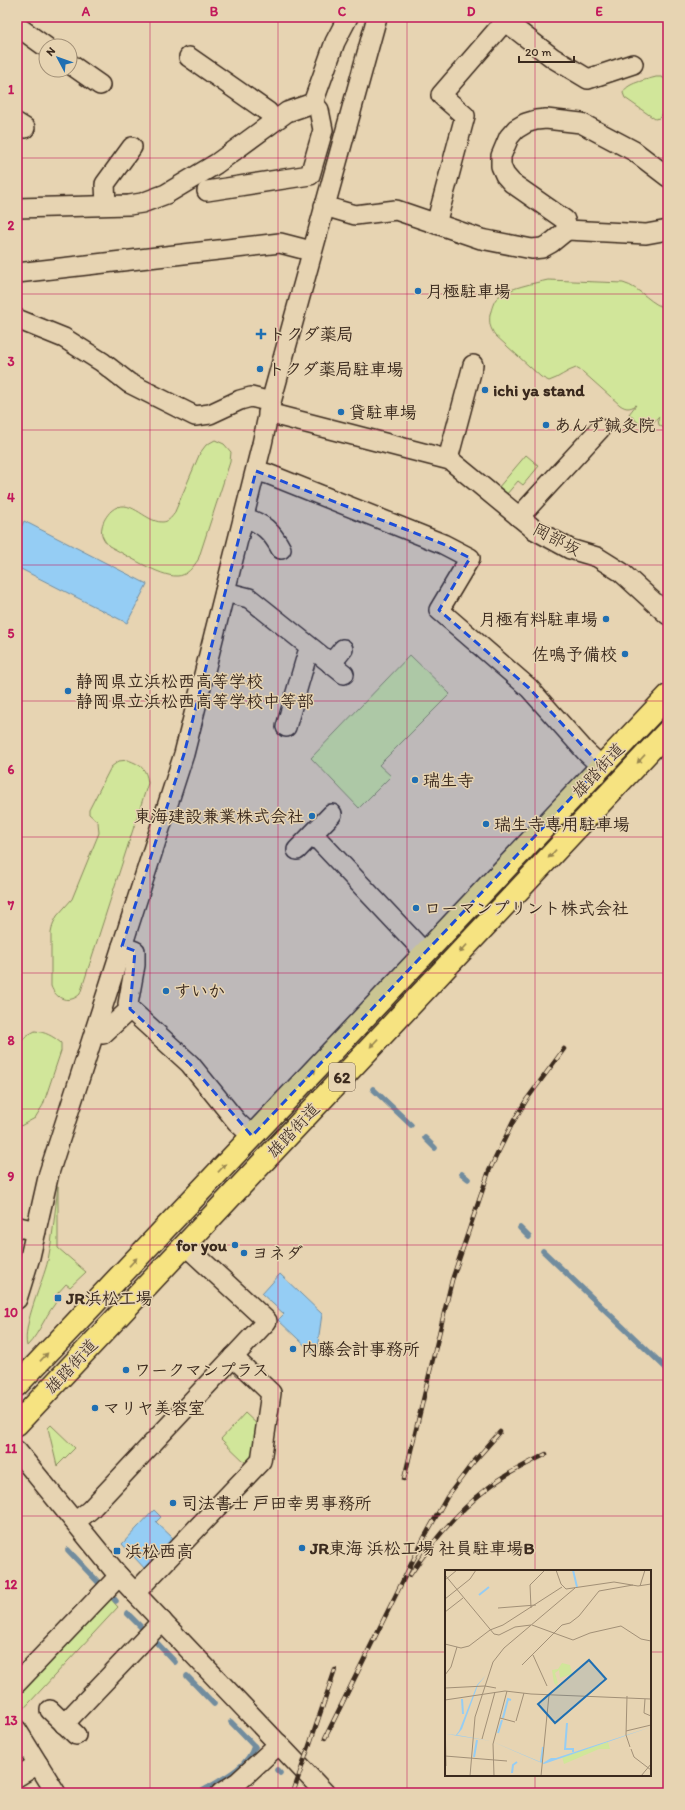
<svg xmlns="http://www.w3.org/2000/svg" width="685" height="1810" viewBox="0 0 685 1810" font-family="Itim,'Klee One',sans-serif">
  <rect width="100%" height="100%" fill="#e7d4b2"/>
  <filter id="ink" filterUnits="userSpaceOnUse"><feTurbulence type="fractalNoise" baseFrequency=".025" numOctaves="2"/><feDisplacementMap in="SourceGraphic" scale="8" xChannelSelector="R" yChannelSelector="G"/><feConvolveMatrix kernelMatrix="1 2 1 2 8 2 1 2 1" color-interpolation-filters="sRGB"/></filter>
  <g filter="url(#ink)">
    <g fill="#d1e69a" stroke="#86885c">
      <path d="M656,77H661L668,80V108L659,118L655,119L625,98L623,93C626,83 646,80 656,77Z"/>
      <path d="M548,280L623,283C642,288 652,307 668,308V427L664,428L659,425L658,420L659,416L646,430L629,414L636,405C630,409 626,409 620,405L583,372L576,368C566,371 559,378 549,381L541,377L495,335C490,328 489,323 490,314C492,309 493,301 498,297C508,288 535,283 548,280Z"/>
      <path d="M215,440L224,444L231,452L230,462L198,560C193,567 187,576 177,576C160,577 125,554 109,546C104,540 100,535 102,527C103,521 107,515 111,511C129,495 144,522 162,522C168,522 171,518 174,514L200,453L206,445Z"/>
      <path d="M526,455L539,466L523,485L518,481L506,495L498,488Z"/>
      <path d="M410,655L450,694L379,765L391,776L359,808L311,758Z"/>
      <path d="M128,760C141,765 146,768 148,783L80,994C70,1004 56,1000 51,986V933L53,924L57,916L72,899L99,833L98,822L89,814V810L111,767L119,761Z"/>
      <path d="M35,1031C45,1032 53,1036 61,1043V1051L43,1105L35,1118L17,1128V1047L26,1036Z"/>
      <path d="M58,1186V1248L86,1272L70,1287L66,1284L57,1294L60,1298C46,1312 41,1332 27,1346C22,1325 43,1282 48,1260C53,1236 55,1211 58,1186Z"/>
      <path d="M245,1413L259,1426L254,1458L248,1465L221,1439Z"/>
      <path d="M51,1425L75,1448L57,1466L48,1428Z"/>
      <path d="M108,1596L118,1607L17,1716V1693Z"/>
    </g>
    <g fill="#95cdf4" stroke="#718c9e">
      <path d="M24,521L147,584L127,623L17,567V536Z"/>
      <path d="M280,1274L322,1314L316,1356L278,1320L284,1314L262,1294Z"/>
      <path d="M154,1510L161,1517L156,1522L174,1539L146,1570L122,1544Z"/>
    </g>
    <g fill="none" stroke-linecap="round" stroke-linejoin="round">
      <g stroke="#718c9e" stroke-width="5.5">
        <path d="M373,1089L411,1125"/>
        <path d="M425,1138L435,1148"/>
        <path d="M462,1174L468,1179"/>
        <path d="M520,1228L529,1237"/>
        <path d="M543,1251L668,1370"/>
        <path d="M68,1550L99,1583"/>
        <path d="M111,1595L116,1601"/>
        <path d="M127,1613L141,1627"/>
        <path d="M156,1642L175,1662"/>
        <path d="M187,1676L214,1704"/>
        <path d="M231,1722L255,1747"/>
        <path d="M277,1770L280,1773"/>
        <path d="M199,1793C218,1781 248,1769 254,1746"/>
      </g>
      <g stroke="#3b2a1e" stroke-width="22">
        <g id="minor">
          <path d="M17,26L46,47"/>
          <path d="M189,57L268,112L274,121"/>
          <path d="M70,64L100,85"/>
          <path d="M17,123L25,128"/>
          <path d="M207,191L310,175L323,130L319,110L313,103"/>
          <path d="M106,205L105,184L132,147"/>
          <path d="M324,206L355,215L396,210L481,239L532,249L542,248L551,243L567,230L565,220L512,183L505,175L501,166V156L509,137L516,129L526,123L536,120L546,119L581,123L634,151L668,177"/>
          <path d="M17,208L129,205L142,203L166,194L216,164L287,112L313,103L335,42L348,17"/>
          <path d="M436,224L465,116L441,95L505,21L553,58L588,79L633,64"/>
          <path d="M567,230L646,234L668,230"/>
          <path d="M17,273L280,243L311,251"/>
          <path d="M17,319L64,338L102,362L129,383L195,416L210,414L240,400L251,397L271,402"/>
          <path d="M268,413L450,460L535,530L570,549L597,557L621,572L668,615"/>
          <path d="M448,459L473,365"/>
          <path d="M256,471L268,474L443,544L470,558L439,610L529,688L586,752L601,766"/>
          <path d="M519,517L600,429"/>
          <path d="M244,518C262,522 272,532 281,549"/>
          <path d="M225,592L249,598L344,674"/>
          <path d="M331,664L343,649"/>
          <path d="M286,727L307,655L312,649"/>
          <path d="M313,834L425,953"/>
          <path d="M297,850L332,814"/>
          <path d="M122,946L135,951V965L128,1004L130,1009L190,1064L237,1122L252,1136"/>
          <path d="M95,1032L103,1034L130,1009"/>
          <path d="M17,1229L19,1227L36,1231"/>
          <path d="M17,1299L30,1257L49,1173L184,754L262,444L271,402L377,17"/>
          <path d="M17,1451L118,1575L325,1793"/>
          <path d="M75,1522L90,1510L267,1321L185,1245"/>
          <path d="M135,1593L261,1461L271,1393L233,1357"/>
          <path d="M17,1683L119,1576"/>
          <path d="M50,1710L76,1735"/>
          <path d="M64,1724L162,1621"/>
          <path d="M17,1730L56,1793"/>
          <path d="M17,1777L38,1764"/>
          <path d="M221,1793L238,1782L279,1744"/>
        </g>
      </g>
      <g stroke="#3b2a1e" stroke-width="25">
        <g id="major">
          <path d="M17,1385L668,696"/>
          <path d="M17,1424L668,731"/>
        </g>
      </g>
      <use href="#minor" stroke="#e7d4b2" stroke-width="19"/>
      <use href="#major" stroke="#f6e381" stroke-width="22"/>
      <g stroke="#3b2a1e" stroke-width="4.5">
        <g id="rail">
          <path d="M404,1479L452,1280L489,1171L513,1122L527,1099L564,1049"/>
          <path d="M410,1575C431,1543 457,1512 488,1488C505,1474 527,1464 546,1454"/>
          <path d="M325,1738L424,1538L447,1497L471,1465L500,1432"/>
          <path d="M293,1793L335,1670"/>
        </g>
      </g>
      <use href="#rail" stroke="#e7d4b2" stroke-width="3" stroke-dasharray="9" stroke-linecap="butt"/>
    </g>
    <defs><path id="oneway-solid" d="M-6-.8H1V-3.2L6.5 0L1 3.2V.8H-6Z"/></defs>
    <g fill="#988650">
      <use href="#oneway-solid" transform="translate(641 759) rotate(133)"/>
      <use href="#oneway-solid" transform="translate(552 854) rotate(133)"/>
      <use href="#oneway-solid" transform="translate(463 949) rotate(133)"/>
      <use href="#oneway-solid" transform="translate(374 1043) rotate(133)"/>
      <use href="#oneway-solid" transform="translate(312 1073) rotate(-47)"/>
      <use href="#oneway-solid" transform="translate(222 1168) rotate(-47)"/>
      <use href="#oneway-solid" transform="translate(133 1262) rotate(-47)"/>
      <use href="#oneway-solid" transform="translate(44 1357) rotate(-47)"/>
    </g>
  </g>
  <path fill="#1d4ed8" fill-opacity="0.2" stroke="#1d4ed8" stroke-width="3" stroke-dasharray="8 5" stroke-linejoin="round" d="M256,471L443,544L470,558L439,610L529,688L601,766L252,1136L190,1064L130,1009L135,951L122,946L184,754Z"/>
  <path fill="none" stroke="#c2185b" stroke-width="1" stroke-opacity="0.55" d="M150,17V1793M278,17V1793M407,17V1793M535,17V1571M17,158H668M17,294H668M17,430H668M17,565H668M17,701H668M17,837H668M17,973H668M17,1109H668M17,1245H668M17,1380H668M17,1516H668M17,1652H446M650,1652H668M535,1775V1793"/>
  <g fill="#1f6fb2" stroke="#e7d4b2" stroke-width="1.5">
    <circle cx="418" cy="291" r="4"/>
    <path d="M259 328h4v4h4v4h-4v4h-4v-4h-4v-4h4z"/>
    <circle cx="260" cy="369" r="4"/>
    <circle cx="485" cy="390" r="4"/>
    <circle cx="341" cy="412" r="4"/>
    <circle cx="546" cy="425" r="4"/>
    <circle cx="606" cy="619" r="4"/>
    <circle cx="625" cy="654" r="4"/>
    <circle cx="68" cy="691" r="4"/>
    <circle cx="415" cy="780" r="4"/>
    <circle cx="312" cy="816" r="4"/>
    <circle cx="486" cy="824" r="4"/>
    <circle cx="416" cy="908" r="4"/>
    <circle cx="166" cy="991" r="4"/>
    <circle cx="235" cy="1245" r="4"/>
    <circle cx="244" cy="1253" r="4"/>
    <rect x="54" y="1294" width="8" height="8" rx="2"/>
    <circle cx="293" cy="1349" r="4"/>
    <circle cx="126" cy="1370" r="4"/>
    <circle cx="95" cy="1408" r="4"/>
    <circle cx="173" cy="1503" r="4"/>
    <circle cx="302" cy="1548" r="4"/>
    <rect x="113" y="1547" width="8" height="8" rx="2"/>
  </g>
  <g text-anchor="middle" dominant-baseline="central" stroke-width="3" stroke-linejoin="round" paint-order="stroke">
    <rect fill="#e7d4b2" stroke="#6f5d4a" stroke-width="1" x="329" y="1063" width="26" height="28" rx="3"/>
    <g font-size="16" font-weight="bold" fill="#3b2a1e">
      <text x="342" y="1077">62</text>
    </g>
    <g font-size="17" font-weight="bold" fill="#3b2a1e" stroke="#e7d4b2" text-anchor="start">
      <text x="426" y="291">月極駐車場</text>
      <text x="269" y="334">トクダ薬局</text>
      <text x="268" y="369">トクダ薬局駐車場</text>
      <text x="493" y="390">ichi ya stand</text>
      <text x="349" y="412">貸駐車場</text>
      <text x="554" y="425">あんず鍼灸院</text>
      <text x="598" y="619" text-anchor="end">月極有料駐車場</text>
      <text x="617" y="654" text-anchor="end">佐鳴予備校</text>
      <text x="76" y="681">静岡県立浜松西高等学校<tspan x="76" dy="20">静岡県立浜松西高等学校中等部</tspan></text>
      <text x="423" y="780">瑞生寺</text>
      <text x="304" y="816" text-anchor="end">東海建設兼業株式会社</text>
      <text x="494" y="824">瑞生寺専用駐車場</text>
      <text x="424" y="908">ローマンプリント株式会社</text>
      <text x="174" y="991">すいか</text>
      <text x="227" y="1245" text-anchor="end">for you</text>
      <text x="252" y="1253">ヨネダ</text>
      <text x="66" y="1298">JR浜松工場</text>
      <text x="301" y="1349">内藤会計事務所</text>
      <text x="134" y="1370">ワークマンプラス</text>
      <text x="103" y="1408">マリヤ美容室</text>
      <text x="181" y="1503">司法書士 戸田幸男事務所</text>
      <text x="310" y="1548">JR東海 浜松工場 社員駐車場B</text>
      <text x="125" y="1551">浜松西高</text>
    </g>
    <g font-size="17" fill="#3b2a1e" stroke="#e7d4b2">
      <text transform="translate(557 539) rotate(27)">岡部坂</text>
      <text transform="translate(598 770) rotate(-47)">雄踏街道</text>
      <text transform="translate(293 1130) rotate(-47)">雄踏街道</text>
      <text transform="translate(71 1366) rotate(-47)">雄踏街道</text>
    </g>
  </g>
  <g transform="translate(445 1570)">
    <rect width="206" height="206" fill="#e7d4b2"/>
    <path d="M117,93L125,95L127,104L115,108L114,100L110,103L113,113L111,114L117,117L114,118L109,113L107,100L113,99ZM163,172L165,179H154L119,194L117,187Z" fill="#d1e69a"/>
    <path d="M41,105L33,115L17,159L12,165L46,171L98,193L106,188H111L206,157L99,194L46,171L1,164L11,165L14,161L32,115Z" fill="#95cdf4"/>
    <path fill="none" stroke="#95cdf4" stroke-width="2" d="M128,0L132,17M34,25L44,17M17,129L18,144M58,148L63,129L66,130M122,153L120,179H128V182M53,163L57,150M29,187L32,170M96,192L98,177M67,203L68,195L72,192"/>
    <path fill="none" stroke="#a29077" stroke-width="1" d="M111,0L116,14L121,19L169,12L193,16L206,14M0,5L49,64L54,65L70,57L86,55M0,10L12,0M195,16L200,0M0,29L25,9L31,0M53,38L91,35M86,38L85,15L100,0M0,42L18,28M87,55L128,70L145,63L176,56L196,69L206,71M0,74L16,78L24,76L45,60L58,55L117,17M88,85L102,116M77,95L117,55L125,53L134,46L154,21L188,15M0,105L6,97L12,77M0,118L40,116L51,118M182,126L181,165L185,177M200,129L199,143L206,146M0,130L60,121L86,124L206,129M0,145L1,196M55,148L70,152M71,151L79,123M181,161L206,155M37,169L50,122M186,179L189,187L206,200M0,186L62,191M25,206L30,147L48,92L59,78L130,18M49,206L48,174L62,121M96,206L104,125M196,206L206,194"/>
    <path fill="#1f6fb2" fill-opacity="0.15" stroke="#1f6fb2" stroke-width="2" d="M144,90L161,109L110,153L93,134Z"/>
    <rect width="206" height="206" fill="none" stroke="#3b2a1e" stroke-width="2"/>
  </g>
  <rect width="685" height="1810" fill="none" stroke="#e7d4b2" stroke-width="44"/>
  <g transform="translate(58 58) rotate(311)"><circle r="19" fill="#e7d4b2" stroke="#a29077"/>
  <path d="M0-3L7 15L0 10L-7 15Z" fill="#1f6fb2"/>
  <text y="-6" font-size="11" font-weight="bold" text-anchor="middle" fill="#3b2a1e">N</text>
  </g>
  <path d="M519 56v6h55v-6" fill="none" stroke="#3b2a1e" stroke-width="2"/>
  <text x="525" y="56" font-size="12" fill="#3b2a1e" stroke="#e7d4b2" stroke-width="3" paint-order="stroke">20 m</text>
  <rect x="22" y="22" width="641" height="1766" fill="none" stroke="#c2185b" stroke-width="1.5"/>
  <g font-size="13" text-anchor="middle" font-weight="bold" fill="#c2185b">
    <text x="86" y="16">A</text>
    <text x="214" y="16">B</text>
    <text x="342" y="16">C</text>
    <text x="471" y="16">D</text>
    <text x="599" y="16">E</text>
    <text x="11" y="94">1</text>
    <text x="11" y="230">2</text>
    <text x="11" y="366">3</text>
    <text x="11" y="502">4</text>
    <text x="11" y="638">5</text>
    <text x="11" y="774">6</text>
    <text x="11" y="910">7</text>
    <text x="11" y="1045">8</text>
    <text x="11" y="1181">9</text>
    <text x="11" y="1317">10</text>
    <text x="11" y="1453">11</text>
    <text x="11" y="1589">12</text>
    <text x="11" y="1725">13</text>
  </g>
</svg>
